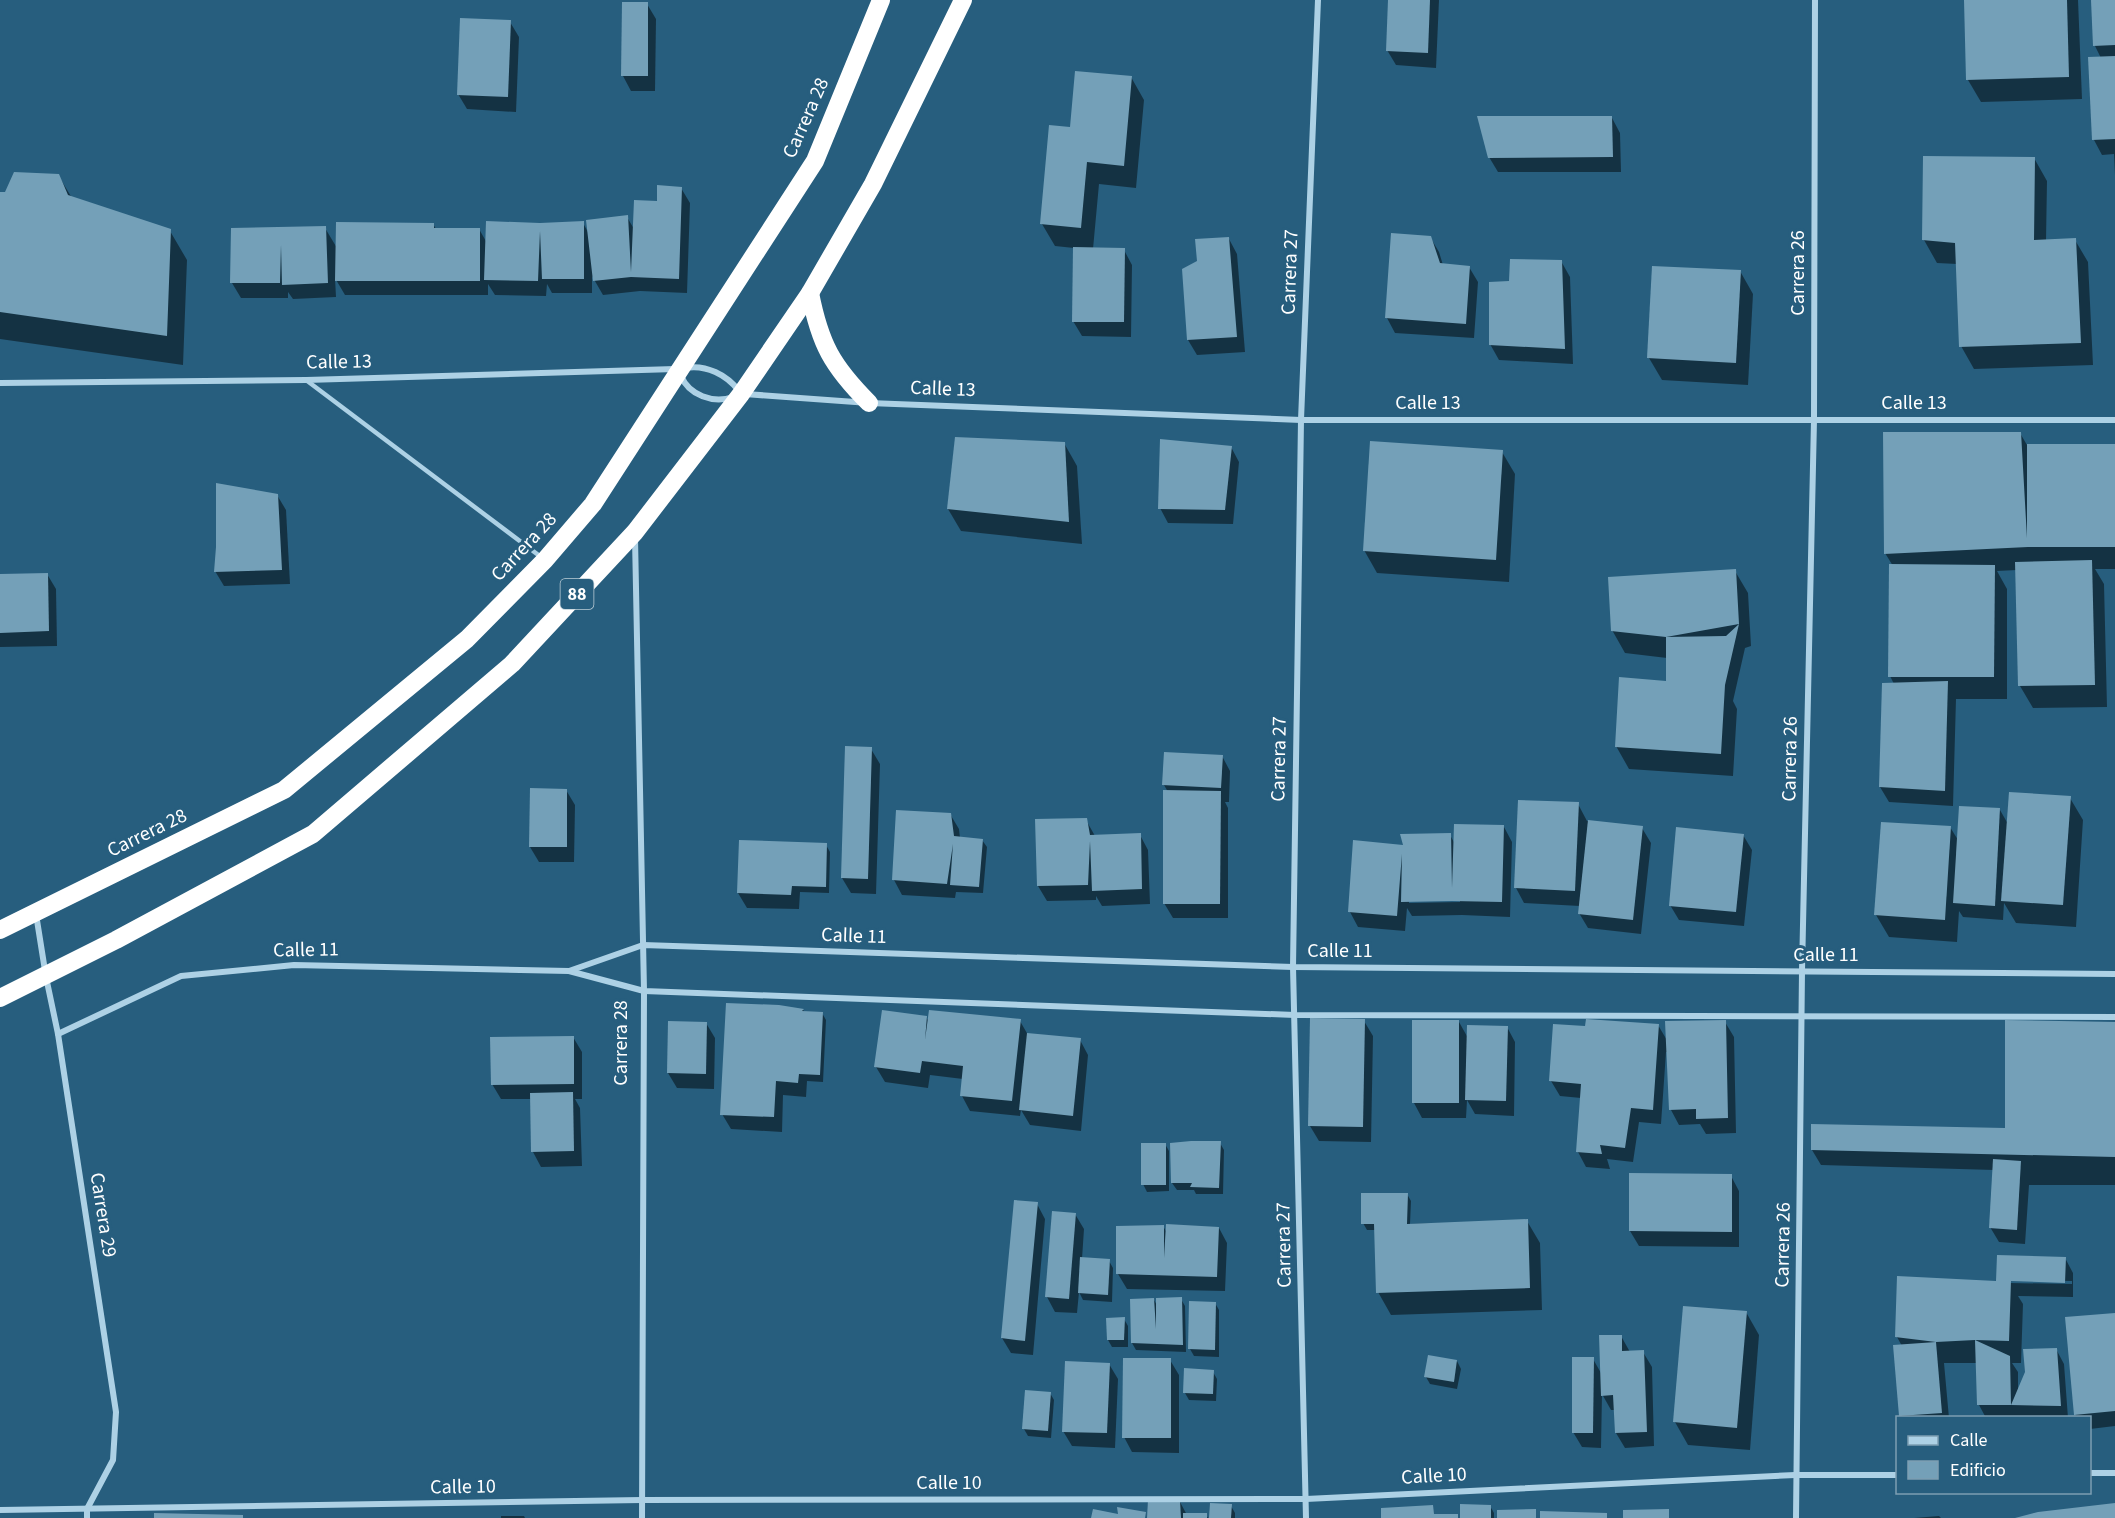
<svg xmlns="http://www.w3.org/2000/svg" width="2115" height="1518" viewBox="0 0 2115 1518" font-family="'Source Sans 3',sans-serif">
  <rect width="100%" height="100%" fill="#275e7e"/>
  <g fill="#0007" fill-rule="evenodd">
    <path d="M1389,0H1439L1436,68L1396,65L1387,50Z"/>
    <path d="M1965,0H2078L2082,99L1981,102L1968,80Z"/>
    <path d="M2092,0H2115V175L2114,154L2102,155L2094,140L2101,58L2095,46Z"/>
    <path d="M647,4L656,19L655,91H631L623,76Z"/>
    <path d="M510,22L519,37L516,112L467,109L458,94Z"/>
    <path d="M1131,77L1144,100L1136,188L1099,184L1093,249L1124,250L1132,265L1131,337L1082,336L1073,321L1074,248L1055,246L1042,224L1071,128Z"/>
    <path d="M1612,118L1620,133L1621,172H1498L1489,157Z"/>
    <path d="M2034,158L2047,181L2046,241L2075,240L2088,262L2093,365L1974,369L1961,346L1957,264L1937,263L1924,240Z"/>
    <path d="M58,175L72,198L170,231L187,260L183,365L0,339V194Z"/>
    <path d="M681,188L690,203L687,293L640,291L603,295L592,276V293H552L547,284L546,296L495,295L488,284V295H345L335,278L336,297L293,299L288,292V298H241L232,283V230L325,228L337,248L433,224L436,229H479L487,243L540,224L583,223L589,234L627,217L634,229L659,202Z"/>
    <path d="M1430,237L1439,252L1443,265L1469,267L1478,282L1474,338L1395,333L1387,318Z"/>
    <path d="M1229,239L1237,254L1245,352L1197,355L1188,340L1198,262Z"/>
    <path d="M1561,261L1570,277L1573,364L1499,360L1490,344L1511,282Z"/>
    <path d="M1740,271L1753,294L1748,385L1662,380L1649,358Z"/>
    <path d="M2020,433L2027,445H2115V569H2095L2104,584L2107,707L2033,708L2020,686L2017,570L1997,571L2007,589V699H1956L1953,806L1889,802L1880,787L1894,684L1890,676L1893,566L1885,553Z"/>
    <path d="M1064,443L1077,466L1082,544L961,531L948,509Z"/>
    <path d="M1231,447L1239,462L1233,524L1168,523L1160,508Z"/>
    <path d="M1502,452L1515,474L1509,582L1377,573L1364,550Z"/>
    <path d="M277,495L286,510L290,584L224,586L215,571Z"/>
    <path d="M1735,571L1748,593L1751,646L1745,648L1733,701L1737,709L1733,776L1629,769L1616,746L1668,682L1667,658L1625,653L1612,630Z"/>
    <path d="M47,574L56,589L57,646L0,647V575Z"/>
    <path d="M871,749L880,764L876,894L851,893L842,878Z"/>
    <path d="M1222,756L1230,771L1229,802H1225L1228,808V918H1173L1164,903L1168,792L1164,785Z"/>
    <path d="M566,790L575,805L574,862H539L530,847Z"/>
    <path d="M2070,798L2083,820L2076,927L2016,923L2004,903L2003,920L1963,917L1959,911L1957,942L1889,937L1876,915L1950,827L1958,840L2000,810L2008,824Z"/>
    <path d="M1520,801L1578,804L1587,821L1642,828L1651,843L1641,934L1588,928L1579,913L1580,906L1524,903L1516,888Z"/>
    <path d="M950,814L959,829L960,838L982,840L987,847L983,893L956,892L955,898L902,895L894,880Z"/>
    <path d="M1086,820L1095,836L1140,835L1148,850L1150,904L1102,906L1096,896V900L1047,901L1038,886Z"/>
    <path d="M1504,827L1512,842L1510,917L1462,915L1412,916L1407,908L1405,931L1358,927L1350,912L1405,846L1450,835L1455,844ZM1460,899V902L1409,903V900Z"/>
    <path d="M1743,835L1752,850L1744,926L1679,920L1670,905Z"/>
    <path d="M826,845L830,852L829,893L800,892L799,909L747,908L738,893Z"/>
    <path d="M727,1005L803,1010L805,1012L822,1013L826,1020L823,1082L807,1081L806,1097L783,1095L782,1132L731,1129L722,1114Z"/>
    <path d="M926,1017L929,1022L1020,1021L1028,1035L1080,1040L1088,1055L1081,1131L1030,1125L1021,1110L1020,1116L970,1111L962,1096L963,1079L930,1075L928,1088L885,1082L876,1067Z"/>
    <path d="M1364,1021L1373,1036L1371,1142L1319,1141L1310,1126Z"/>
    <path d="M1459,1022L1468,1038L1507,1027L1515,1042L1514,1116L1475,1114L1467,1100L1466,1118H1422L1414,1103Z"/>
    <path d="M1725,1022L1734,1037L1736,1133L1706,1134L1700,1124L1679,1125L1671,1110L1668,1052H1666L1661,1124L1639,1122L1633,1162L1607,1159L1610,1169L1586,1167L1578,1152L1581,1098L1560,1096L1551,1081L1587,1028L1658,1025L1668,1042Z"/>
    <path d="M706,1023L715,1038L714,1089L677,1088L668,1073Z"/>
    <path d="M2115,1023V1185H2029L2025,1244L1999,1242L1990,1227L1994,1170L1821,1165L1812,1150L2006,1130Z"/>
    <path d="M573,1037L582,1052V1099H575L580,1108L582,1166L541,1167L533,1152L532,1099H501L492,1084Z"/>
    <path d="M1220,1143L1224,1150L1223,1194H1196L1194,1190H1177L1172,1183Z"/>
    <path d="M1165,1144L1169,1151V1191L1147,1192L1143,1184Z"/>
    <path d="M1731,1176L1739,1191V1247L1639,1246L1630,1231Z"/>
    <path d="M1407,1194L1411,1201L1410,1224L1527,1221L1540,1243L1542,1310L1391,1315L1378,1292L1375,1230H1367L1363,1223Z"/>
    <path d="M1037,1204L1045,1219L1033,1355L1011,1353L1002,1338Z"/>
    <path d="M1075,1214L1084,1229L1082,1259L1109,1261L1113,1268L1112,1302L1083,1300L1079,1292L1077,1313L1055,1312L1047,1297Z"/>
    <path d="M1163,1226L1167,1233L1219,1228L1227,1243L1225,1291L1127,1289L1118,1274Z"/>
    <path d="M2065,1258L2073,1273V1297L2018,1296L2023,1304L2021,1363H2012L2018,1372V1391L2056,1349L2064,1364L2068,1418H1986L1979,1405L1977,1363H1944L1949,1418H1902V1346L1897,1337L1997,1281ZM2010,1280L2072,1281V1284L2010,1283Z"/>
    <path d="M1181,1299L1185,1306L1186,1352L1136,1350L1132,1343L1154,1300L1158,1307Z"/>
    <path d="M1215,1303L1219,1310V1357L1194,1356L1190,1349Z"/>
    <path d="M1746,1312L1759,1335L1750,1450L1688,1445L1675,1422Z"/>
    <path d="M2115,1315V1426L2090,1429V1418H2077L2075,1414Z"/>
    <path d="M1108,1319H1124L1128,1326V1347H1112L1108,1340Z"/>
    <path d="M1621,1336L1630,1352H1643L1652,1367L1654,1446L1625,1448L1616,1433L1615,1410H1611L1602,1394L1601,1448L1582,1447L1573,1432L1593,1359L1601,1373Z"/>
    <path d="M1170,1360L1179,1375V1453L1132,1452L1124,1437Z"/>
    <path d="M1457,1361L1461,1369L1457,1389L1430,1384L1426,1377Z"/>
    <path d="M1109,1364L1118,1379L1115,1448L1072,1446L1063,1431Z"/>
    <path d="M1213,1372L1217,1379L1216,1401L1189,1400L1185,1393Z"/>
    <path d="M1050,1393L1054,1400L1051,1438L1028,1436L1024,1429Z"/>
    <path d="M1180,1502L1187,1515H1206L1208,1518H1149Z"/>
    <path d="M1231,1506L1235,1513V1518H1211Z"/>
    <path d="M1490,1506L1494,1513V1518H1462Z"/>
    <path d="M501,1516H524L525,1518H501Z"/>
    <path d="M1939,1516L1941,1518H1914Z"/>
  </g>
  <g fill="#74a0b8">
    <path d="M1388,0H1430L1428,53L1386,51Z"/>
    <path d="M1964,0H2067L2069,77L1966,80Z"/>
    <path d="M2091,0H2115V45L2093,46Z"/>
    <path d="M622,2H648V76H621Z"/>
    <path d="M460,18L511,20L508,97L457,95Z"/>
    <path d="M2115,56V139L2092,140L2088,57Z"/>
    <path d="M1075,71L1132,76L1124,166L1087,162L1081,228L1040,224L1049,125L1070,127Z"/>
    <path d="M1477,116H1612L1613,157L1488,158Z"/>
    <path d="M1923,156L2035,157L2034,240L2076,238L2081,343L1959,347L1955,243L1922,240Z"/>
    <path d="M14,172L59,174L68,195L171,229L167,336L0,312V192H5Z"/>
    <path d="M657,185L682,187L679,279L631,277L593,281L586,220L628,215L631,272L634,200L657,201Z"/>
    <path d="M486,221L540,223L584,221V279H542L540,231L538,281L484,280Z"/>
    <path d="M336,222L434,223V228H480V281H335Z"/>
    <path d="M326,226L328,283L282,285L281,245L280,283H230L231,228Z"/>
    <path d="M1391,233L1431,236L1440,263L1470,266L1466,324L1385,318Z"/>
    <path d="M1229,237L1237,337L1187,340L1182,269L1197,261L1195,239Z"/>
    <path d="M1073,247L1125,248L1124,322H1072Z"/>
    <path d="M1510,259L1562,260L1565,349L1489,345V282L1509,281Z"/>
    <path d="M1652,266L1741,270L1736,363L1647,358Z"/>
    <path d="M1883,432H2021L2027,538V444H2115V547H2028L1884,554Z"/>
    <path d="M955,437L1065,442L1069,522L947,509Z"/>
    <path d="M1160,439L1232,446L1225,510L1158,509Z"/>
    <path d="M1370,441L1503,450L1496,560L1363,551Z"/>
    <path d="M216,483L278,494L282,570L214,572L216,547Z"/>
    <path d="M2092,560L2095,685L2018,686L2015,562Z"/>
    <path d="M1889,564L1995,565L1994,677H1888Z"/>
    <path d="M1736,569L1739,624L1666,637L1726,636L1739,624L1725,685L1721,754L1615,747L1619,677L1666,681V637L1611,631L1608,577Z"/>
    <path d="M48,573L49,631L0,633V574Z"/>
    <path d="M1948,681L1945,791L1879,787L1882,683Z"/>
    <path d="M845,746L872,747L868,879L841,878Z"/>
    <path d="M1164,752L1223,755L1221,788L1162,785Z"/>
    <path d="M530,788L567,789V847H529Z"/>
    <path d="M1163,790L1221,791L1220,904H1163Z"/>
    <path d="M2009,792L2071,796L2063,905L2001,901Z"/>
    <path d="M1518,800L1579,802L1575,891L1514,888Z"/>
    <path d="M1959,806L2000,808L1995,906L1953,903Z"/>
    <path d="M896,810L951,813L954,836L983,839L979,887L950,885L953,844L947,884L892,880Z"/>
    <path d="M1087,818L1090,835L1141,833L1142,889L1092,891L1090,841L1088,885L1037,886L1035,819Z"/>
    <path d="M1588,820L1643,826L1633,920L1578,914Z"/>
    <path d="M1881,822L1951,826L1945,920L1874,915Z"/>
    <path d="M1454,824L1504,825L1502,902L1452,901L1401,902L1402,854L1397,916L1348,912L1353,840L1403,845L1400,834L1451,833L1452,888Z"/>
    <path d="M1676,827L1744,834L1736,912L1669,906Z"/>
    <path d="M739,840L827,843L826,887L792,886L791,895L737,893Z"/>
    <path d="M726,1003L779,1005L804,1009L802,1011L823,1012L820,1075L799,1074L798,1083L776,1081L774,1117L720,1115Z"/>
    <path d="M882,1010L927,1016L925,1040L929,1010L1021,1019L1012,1101L960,1096L963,1066L922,1061L920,1073L874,1067Z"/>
    <path d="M1310,1018L1365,1019L1363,1127L1308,1126Z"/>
    <path d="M1586,1019L1659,1024L1653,1110L1631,1108L1625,1148L1600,1145L1602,1154L1576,1152L1581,1084L1549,1081L1553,1024L1585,1026Z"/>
    <rect x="1412" y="1020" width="47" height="83"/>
    <path d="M1726,1020L1728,1118L1696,1119V1109L1669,1110L1665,1021Z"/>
    <path d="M2005,1020L2115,1022V1157L1811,1150V1124L2005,1128Z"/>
    <path d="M668,1021L707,1022L706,1074L667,1073Z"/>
    <path d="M1467,1025L1508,1026L1506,1101L1465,1100Z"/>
    <path d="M1027,1033L1081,1038L1073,1116L1019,1110Z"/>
    <path d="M574,1036V1084L491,1085L490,1037Z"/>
    <path d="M573,1092L574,1151L531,1152L530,1093Z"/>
    <path d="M1191,1141H1221L1219,1188L1190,1187L1192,1183H1171L1170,1143Z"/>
    <rect x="1141" y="1143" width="25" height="42"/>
    <path d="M1993,1159L2021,1161L2017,1230L1989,1228Z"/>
    <path d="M1629,1173L1732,1174V1232L1629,1231Z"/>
    <path d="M1361,1193H1408L1407,1224L1528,1219L1530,1288L1376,1293L1374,1224H1361Z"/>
    <path d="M1014,1200L1038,1202L1025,1341L1001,1338Z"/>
    <path d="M1052,1211L1076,1213L1069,1299L1045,1297Z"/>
    <path d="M1166,1224L1219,1227L1217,1277L1116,1274V1226L1164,1225V1258Z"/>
    <path d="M1997,1255L2066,1257L2065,1283L2011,1281L2009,1341L1975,1340L2010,1356L2011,1405H1977L1975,1340L1936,1342L1895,1337L1897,1276L1996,1281Z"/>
    <path d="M1080,1257L1110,1259L1108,1295L1078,1293Z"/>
    <path d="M1182,1297L1183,1345L1131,1343L1130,1299L1154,1298L1156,1329V1298Z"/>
    <path d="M1189,1301L1216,1302L1215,1350L1188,1349Z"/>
    <path d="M1683,1306L1747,1311L1737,1428L1673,1422Z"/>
    <path d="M2115,1313V1411L2074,1415L2065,1317Z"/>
    <path d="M1125,1317L1124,1340H1107L1106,1318Z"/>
    <path d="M1599,1335H1622V1351L1644,1350L1647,1432L1615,1433L1613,1395L1601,1396Z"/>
    <path d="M1936,1342L1942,1413L1899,1416L1893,1345Z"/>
    <path d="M2057,1348L2061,1406L2011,1405L2025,1372L2023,1349Z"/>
    <path d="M1428,1355L1457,1360L1454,1382L1424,1377Z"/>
    <path d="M1572,1357H1594L1593,1433H1572Z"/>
    <path d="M1123,1358H1171V1438H1122Z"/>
    <path d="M1065,1361L1110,1363L1107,1433L1062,1432Z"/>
    <path d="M1184,1368L1214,1370L1213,1394L1183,1393Z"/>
    <path d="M1025,1390L1051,1392L1048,1431L1022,1429Z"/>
    <path d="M1148,1500L1180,1501L1181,1518H1147Z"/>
    <path d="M1210,1503L1232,1504L1231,1518H1209Z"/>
    <path d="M2115,1503V1518H2015L2038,1512Z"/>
    <path d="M1460,1504L1491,1505V1518H1460Z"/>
    <path d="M1433,1505L1434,1514H1458V1518H1381V1508Z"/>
    <path d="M1117,1507L1146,1512L1145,1518H1091L1093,1509L1118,1514Z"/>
    <path d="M1536,1509V1518H1497V1510Z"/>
    <path d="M1669,1509V1518H1623V1510Z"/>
    <path d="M1540,1511L1607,1513V1518H1540Z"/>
    <path d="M154,1513L243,1515V1518H154Z"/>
    <rect x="1183" y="1513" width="24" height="5"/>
  </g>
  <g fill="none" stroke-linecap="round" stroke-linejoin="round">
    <path stroke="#add1e5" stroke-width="4.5" d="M306,380L541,557"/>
    <g stroke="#add1e5" stroke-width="6">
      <path d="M685,368C706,364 727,375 739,391"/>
      <path d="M681,376C689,395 713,404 733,397"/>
      <path d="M0,383L306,380L675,369"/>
      <path d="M745,394L869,403L1301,420H2115"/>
      <path d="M635,538L644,991L642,1518"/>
      <path d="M36,914L46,977L58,1034L116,1412L113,1460L87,1509V1518"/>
      <path d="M569,971L643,945L1293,967L2115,974"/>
      <path d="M58,1034L181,976L294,965L569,971L644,991L1295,1015L2115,1017"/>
      <path d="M2090,1473H2115"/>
      <path d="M0,1510L642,1500L1306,1499L1795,1475H1898"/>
      <path d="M1306,1518L1293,967L1301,420L1318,0"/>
      <path d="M1796,1518L1802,971L1814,420L1815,0"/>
    </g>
    <g stroke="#fff" stroke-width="18">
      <path d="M810,293C820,344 832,366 869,403"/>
      <path d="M0,930L284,790L467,639L545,560L593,504L815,161L881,0"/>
      <path d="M0,998L116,940L313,834L512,664L635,532L741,394L810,293L873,184L963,0"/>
    </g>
  </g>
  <g text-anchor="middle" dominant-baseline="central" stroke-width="6" stroke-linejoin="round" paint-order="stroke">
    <rect fill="#275e7e" stroke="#becfd8" stroke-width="1.5" x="560.5" y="579" width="33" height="30" rx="4.5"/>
    <g font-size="18" font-weight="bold" fill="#fff">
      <text x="577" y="594">88</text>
    </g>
    <g font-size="20" fill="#fff" stroke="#275e7e">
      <text transform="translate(806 118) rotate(-66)">Carrera 28</text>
      <text transform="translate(1290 272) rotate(-88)">Carrera 27</text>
      <text transform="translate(1798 273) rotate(-90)">Carrera 26</text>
      <text transform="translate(339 362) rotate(-1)">Calle 13</text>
      <text transform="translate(943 389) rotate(2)">Calle 13</text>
      <text x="1428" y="403">Calle 13</text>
      <text x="1914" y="403">Calle 13</text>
      <text transform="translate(524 547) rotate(-47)">Carrera 28</text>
      <text transform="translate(1279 759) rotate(-89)">Carrera 27</text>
      <text transform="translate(1790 759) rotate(-89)">Carrera 26</text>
      <text transform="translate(147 833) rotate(-26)">Carrera 28</text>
      <text transform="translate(854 936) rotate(2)">Calle 11</text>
      <text transform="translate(306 950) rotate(-1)">Calle 11</text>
      <text x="1340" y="951">Calle 11</text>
      <text x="1826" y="955">Calle 11</text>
      <text transform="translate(621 1043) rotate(-90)">Carrera 28</text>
      <text transform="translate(103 1215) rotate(81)">Carrera 29</text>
      <text transform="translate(1284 1245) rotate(-91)">Carrera 27</text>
      <text transform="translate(1783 1245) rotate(-89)">Carrera 26</text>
      <text transform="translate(1434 1476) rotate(-3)">Calle 10</text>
      <text x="949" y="1483">Calle 10</text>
      <text transform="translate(463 1487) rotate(-1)">Calle 10</text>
    </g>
  </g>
  <rect x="1896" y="1416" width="195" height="78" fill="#275e7e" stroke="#7d9eb2" stroke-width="1.5"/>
  <rect x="1908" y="1436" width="30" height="9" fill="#add1e5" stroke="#7d9eb2" stroke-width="1.5"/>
  <text x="1950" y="1446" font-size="18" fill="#ffffff">Calle</text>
  <rect x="1908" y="1461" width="30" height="18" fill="#74a0b8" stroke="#7d9eb2" stroke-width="1.5"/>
  <text x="1950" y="1476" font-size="18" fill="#ffffff">Edificio</text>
</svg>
